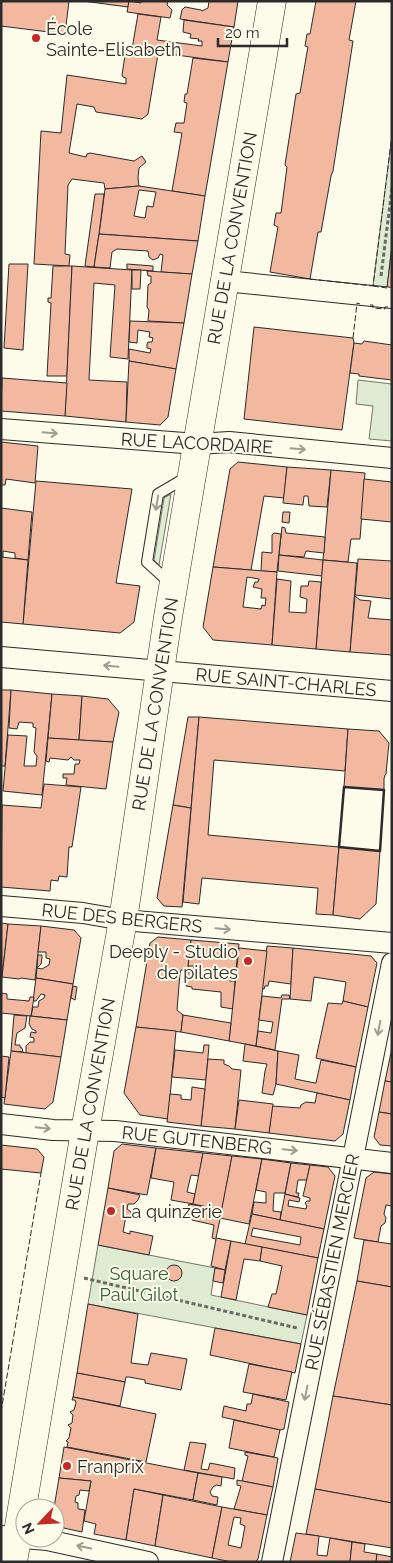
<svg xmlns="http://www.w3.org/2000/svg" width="393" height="1563" viewBox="0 0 393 1563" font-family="Raleway,sans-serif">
  <rect width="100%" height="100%" fill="#fdfbea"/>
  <g fill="#deebd1" stroke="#74746e">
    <path d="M392,135V245L387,288L373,286Z"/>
    <path d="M358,380L392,384V441L369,439L373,406L356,404Z"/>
    <path d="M171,494L159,565L154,560L164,498Z"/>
    <path d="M98,1245L215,1268L211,1295L307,1315L301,1344L88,1304Z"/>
  </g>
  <g fill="#f2b8a0" stroke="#2b2b2b" fill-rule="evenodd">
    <path d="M1,1H69L65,34L1,26Z"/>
    <path d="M83,1H129L128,7Z"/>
    <path d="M129,1L141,3L142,1H168L167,5L172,10L170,18L127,12Z"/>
    <path d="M209,1H238L234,27L180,19L182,10L185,7L201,10L202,11L208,8Z"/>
    <path d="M316,1H356L349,40L353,41L333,171L331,176L321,232H318L310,279L270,272L278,227L274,225L276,213H281L287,167L285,165L296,94L300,93L307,52L308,47L305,46L307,34H310Z"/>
    <path d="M138,14L161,17L157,40L202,46V41H198L199,39L190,38L191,34L183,32L184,20L234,27L228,62L132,49Z"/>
    <path d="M126,49L158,54L148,114L142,119L96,112L94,107L77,104L69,153L86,157L87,154L90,153L134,161L142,156L146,162L139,168L138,178L139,186L105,189L104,183L72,179L68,185L65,254L70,255L69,266L34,264L41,131L61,133L67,75L126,84V78L123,77L122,75Z"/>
    <path d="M193,58L228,62L205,196L172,191L182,133L174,132L176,123H184L187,103L184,102L185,94H187Z"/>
    <path d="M139,186L205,196L198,241L99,234L105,189ZM139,190L156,192L153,207L147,206L145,218L134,216Z"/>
    <path d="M95,194H104L99,234L94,267L85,266Z"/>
    <path d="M99,234L198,241L192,274L161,272L163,255L160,254L158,258L153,260L149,257L148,251L117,249L112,252L110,268L94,267Z"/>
    <path d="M392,245V288H387Z"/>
    <path d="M9,264H28L23,350L4,348Z"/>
    <path d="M127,264L153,266V271L127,269Z"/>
    <path d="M53,266H72L67,376H47L51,303L48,302V298H51Z"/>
    <path d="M72,266L132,270L128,359L110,357L115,285L94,283L89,380L127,382L126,422L65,416Z"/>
    <path d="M132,270H141L140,289H132Z"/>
    <path d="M147,271L192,274L184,323L148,321L149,310L147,307L148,285L151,283V276H148Z"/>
    <path d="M130,321L184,323L176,369L129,361V349L150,353L151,349L147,348V344L148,342H152L153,338L149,337L150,332L138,330L137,343L129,342Z"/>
    <path d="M254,327L353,338L354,343L342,430L244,419Z"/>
    <path d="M364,341L392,345V380L359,376V374L350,373L354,343L362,344Z"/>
    <path d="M129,361L176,369L168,417L160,425L126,422Z"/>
    <path d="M2,378L67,383L65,416L1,411Z"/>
    <path d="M1,442L38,446L35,483L6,479L5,485H1Z"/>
    <path d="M238,462L287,467L284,498L264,496L251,570L213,567L230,469Z"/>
    <path d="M287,467L331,470L327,507L309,506L308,496H304L303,505L283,503Z"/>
    <path d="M331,470L365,473L360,539H351L348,562L323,560Z"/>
    <path d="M364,479L392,482V522L361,519Z"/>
    <path d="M36,481L132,489L116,583L140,586L134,622L120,633L23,624Z"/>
    <path d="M1,508L32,512L28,560L15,558V553L3,551V557H1Z"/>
    <path d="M283,512H290L289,523L282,522Z"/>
    <path d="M282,527L285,528L286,533L325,537L324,553L306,551L304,557L279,555Z"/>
    <path d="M274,533L281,534L277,572L261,571L262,552L272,553V535Z"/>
    <path d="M279,555L323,560L322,576L278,571Z"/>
    <path d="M1,557L28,560L23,624L1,622Z"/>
    <path d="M358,559L392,561V599L355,595Z"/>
    <path d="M323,560L357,563L350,652L316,649Z"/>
    <path d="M213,567L277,572L272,645L213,640L203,627ZM247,577L259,579L258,582H255L253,587L262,589L261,598H266L265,606L262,605L261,609L243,607Z"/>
    <path d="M277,579L291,581L289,612L306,613L307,599L300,597L301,586H308L309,581L321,582L316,649L272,645Z"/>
    <path d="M355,596L360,600L371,601L368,618L392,620V655L350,652Z"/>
    <path d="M1,690H11L5,766H1Z"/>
    <path d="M11,690L52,694L42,795L3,791L8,735L27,736L24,766H36L37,756L34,752L36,728L33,727V723L19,722L17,729L9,728Z"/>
    <path d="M52,694L82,696L79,740L48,738Z"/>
    <path d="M82,696L108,699L119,712L113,742L79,740Z"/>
    <path d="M188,717H199L191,808L173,805Z"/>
    <path d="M199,717L348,729L345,771L214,760L208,835L339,847L333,915L316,914L318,888H317L202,878L199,904L183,902Z"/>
    <path d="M348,729L379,731L389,743L386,774L385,775L384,779V790L344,787Z"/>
    <path d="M48,738L113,742L106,789L66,785L67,778H63V774H74L75,764H79L80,760H74L71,757L68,760L50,758L49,762L46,761Z"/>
    <path d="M44,784L81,787L72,847H69L67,877L59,876L58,881L51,880L50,891L1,887L2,805L41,808Z"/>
    <path d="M173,805L191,808L182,907L164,906L157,898Z"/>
    <path d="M339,847L380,851L376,904L360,919L333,915Z"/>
    <path d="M1,923L8,924L1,985Z"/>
    <path d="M8,924L41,926L35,980L21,978L19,979L2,977Z"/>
    <path d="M41,926L74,930L81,938L73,984L36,978L37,968L42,969L49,965L50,959L46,958V952H38Z"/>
    <path d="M158,937L191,940L188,970H181L180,973L177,1010L183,1015L181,1032L136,1027L150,943Z"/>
    <path d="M191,940L239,944L236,969H231L230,981H235L233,1009L221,1007V992L192,989V987L186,986L188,972H194V966H188Z"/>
    <path d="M267,946L293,948L291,984L269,981L268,986H265L264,989H262Z"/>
    <path d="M239,948L267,951L256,1046L229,1041Z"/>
    <path d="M293,948L371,956L377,963L368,1007L343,1001L346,982L314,977L311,1001L290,999Z"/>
    <path d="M38,955H42V958L41,964L37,968Z"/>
    <path d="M36,978L73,984L67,1020L31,1016L33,1007H38L39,1001L44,998L45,995L41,994L36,1001H33Z"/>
    <path d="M73,986L77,987L75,1000L71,998Z"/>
    <path d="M1,993L7,994V999L29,1001L30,997H34L31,1016L1,1013Z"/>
    <path d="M282,995H289L290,999H282L275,1050L256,1046L258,1031L271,1033L273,1022L259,1020L262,996L281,998Z"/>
    <path d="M343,1001L368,1007L356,1067L316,1058L328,1003L342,1004Z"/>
    <path d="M14,1015L27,1016L25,1028L17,1033L16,1038L15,1045H20V1047L22,1048L23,1052L11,1051Z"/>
    <path d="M183,1015L231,1023L229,1041L181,1032Z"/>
    <path d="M30,1016L67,1020L61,1057L26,1053V1046L30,1042H34V1038L30,1037L31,1032L36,1033V1031L32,1029L29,1024Z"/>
    <path d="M136,1027L176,1031L168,1119L140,1115L124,1093Z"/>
    <path d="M245,1044L278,1051L276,1084L273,1095L262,1093L265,1071L267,1064L243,1061Z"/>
    <path d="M204,1045H209L206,1080L172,1077L175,1050L203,1053Z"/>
    <path d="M392,1048V1082L385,1081Z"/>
    <path d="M11,1051L61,1057L53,1102L45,1109L4,1104Z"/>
    <path d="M278,1051L299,1055L295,1079L315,1083H316L321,1060L356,1067L350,1100L276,1084Z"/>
    <path d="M1,1056L9,1057L5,1098L1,1097Z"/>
    <path d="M208,1059L224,1060V1064L229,1066L232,1069L241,1070L235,1129L201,1126Z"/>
    <path d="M385,1081L392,1082V1114L379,1112Z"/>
    <path d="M192,1087L205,1089L201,1126L167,1122L170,1094L181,1095V1099L191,1100Z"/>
    <path d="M317,1093L350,1100L343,1134L335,1141L269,1133L272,1106L300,1108L301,1105L306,1102L315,1103Z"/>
    <path d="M239,1100L273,1104L269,1133L235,1129Z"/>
    <path d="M379,1112L392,1114V1146L380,1145L374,1137Z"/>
    <path d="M122,1144L156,1148L147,1195L108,1188L114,1151Z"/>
    <path d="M1,1145L37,1149L44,1157L41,1173L1,1169Z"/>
    <path d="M156,1148L203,1153L199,1176L191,1175L187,1192L195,1194L193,1204L171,1200L174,1182L151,1178Z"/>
    <path d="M203,1153L232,1156L222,1210L193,1204Z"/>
    <path d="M232,1156L262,1159L249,1224L220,1218Z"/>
    <path d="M262,1159L291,1163L285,1193H274L273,1211L281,1212L280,1220L252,1214L254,1202L266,1203V1192L256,1190Z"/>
    <path d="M291,1163L310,1165L307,1180H298L296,1193H299L298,1197L285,1194Z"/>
    <path d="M310,1165L328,1167L335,1176L324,1229L280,1220L285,1194L300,1198L299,1202L289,1200L288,1206L306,1209L307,1206L305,1203L307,1201H310V1198L303,1196Z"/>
    <path d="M374,1172L392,1174V1206L386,1205L384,1214L386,1218L385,1223L381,1226L378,1242L354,1238L366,1178Z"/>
    <path d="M108,1188L140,1195L138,1200L134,1204H128L127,1209L131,1212V1216H126L123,1232L130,1234V1231L153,1236L149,1255L98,1245Z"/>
    <path d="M189,1204L222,1210L216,1238L231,1241L225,1270L211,1266L216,1239L212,1238L214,1225L192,1220L187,1212Z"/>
    <path d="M252,1214L324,1229L318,1258L245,1244ZM253,1228L301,1237L300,1245L251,1236Z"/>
    <path d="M364,1240L392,1244V1287L357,1281Z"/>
    <path d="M231,1241L262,1247L260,1261L244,1259L236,1300L221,1297Z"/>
    <path d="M262,1247L318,1258L307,1315L268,1307L272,1294H276L282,1266L260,1261Z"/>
    <circle cx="174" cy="1273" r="8"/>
    <path d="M215,1268L225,1270L223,1283L213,1281Z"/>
    <path d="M357,1281L392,1287V1405L333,1396Z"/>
    <path d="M88,1304L138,1314L131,1363L148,1365L151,1353L187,1359L181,1390L145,1383V1380L129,1377H126L125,1382L77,1373Z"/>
    <path d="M215,1328L301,1344L295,1373L210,1355Z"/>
    <path d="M249,1364L292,1372L286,1400L243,1392Z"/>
    <path d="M77,1373L125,1382L120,1406L73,1397Z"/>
    <path d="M253,1394L289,1402L284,1429L280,1430L222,1417L224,1406L246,1411L247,1404H251Z"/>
    <path d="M333,1396L392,1405V1503L315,1489Z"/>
    <path d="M73,1397L156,1414L146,1462L67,1447L68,1442L66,1441L69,1438L71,1428L68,1425L72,1423L73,1415L70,1412L74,1410L76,1403L75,1400H72Z"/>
    <path d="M234,1420L280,1430L274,1457L229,1448Z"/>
    <path d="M190,1442L206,1444L201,1469L208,1470L210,1463L235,1468L234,1479L184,1470Z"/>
    <path d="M64,1447L198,1473L193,1500L134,1489L126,1540L94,1534L96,1524L84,1521L91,1481L59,1478Z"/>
    <path d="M245,1452L278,1458L273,1487L242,1481L248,1456L245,1455Z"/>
    <path d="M198,1473L222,1477L221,1486L216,1485L213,1487L210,1492L212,1496L218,1497L217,1505L193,1500Z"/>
    <path d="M59,1478L91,1481L89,1491L80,1490L79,1495L76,1496L75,1502L78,1503V1509L85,1510L82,1532L59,1527L55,1522L54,1508Z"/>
    <path d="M237,1480L273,1487L267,1515L234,1509L241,1486L237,1485Z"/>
    <path d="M134,1489L163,1495L155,1546L126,1540Z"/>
    <path d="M315,1489L392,1503V1548L306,1534Z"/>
    <path d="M163,1495L222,1507L212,1558L155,1546Z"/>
    <path d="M222,1507L267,1515L258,1559L255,1562H232L212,1558ZM234,1517L241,1518L240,1524L245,1526L241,1548L228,1545Z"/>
    <path d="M296,1533L319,1536L317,1555L327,1556L330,1538L352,1542L350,1562H290Z"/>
    <path d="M352,1542L365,1544L364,1552L377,1554L376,1562H350Z"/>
    <path d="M377,1554L392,1557V1562H376Z"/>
  </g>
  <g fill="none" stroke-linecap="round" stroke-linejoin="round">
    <g stroke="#2b2b2b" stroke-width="12">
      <path id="lane" d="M170,583L147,562L158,494L187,477"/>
    </g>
    <g stroke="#2b2b2b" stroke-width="22">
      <g id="street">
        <path d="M225,281L392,298"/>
        <path d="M1,429L197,444L229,442L392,458"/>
        <path d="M1,657L392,691"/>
        <path d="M1,906L83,913L123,920L392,943"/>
        <path d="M1,1124L53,1130L115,1131L392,1163"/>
        <path d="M1,1536L47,1540L148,1562"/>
        <path d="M272,1562L392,963"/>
      </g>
    </g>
    <g stroke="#2b2b2b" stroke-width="29">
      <path id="secondary" d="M13,1562L85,1131L123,920L168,617L272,1"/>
    </g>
    <g stroke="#6a6964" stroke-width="3" stroke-dasharray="4 2.5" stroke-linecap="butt">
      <path d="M381,276L392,188"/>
      <path d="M84,1278L297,1328"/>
    </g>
    <use href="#lane" stroke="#fdfbea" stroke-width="10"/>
    <use href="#street" stroke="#fdfbea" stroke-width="20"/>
    <use href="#secondary" stroke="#fdfbea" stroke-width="28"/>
    <g stroke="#2b2b2b" stroke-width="1" stroke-dasharray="6 2.5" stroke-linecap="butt">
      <path d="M310,279L373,286L392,135"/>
      <path d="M373,286L387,288"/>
      <path d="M370,305H373V308L385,309V307H388"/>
      <path d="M353,338L357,303L360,304"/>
      <path d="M1,1412L41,1173"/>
    </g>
    <path stroke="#2b2b2b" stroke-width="2.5" d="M344,787L384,790L380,851L339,847Z"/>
  </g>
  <defs><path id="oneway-shaft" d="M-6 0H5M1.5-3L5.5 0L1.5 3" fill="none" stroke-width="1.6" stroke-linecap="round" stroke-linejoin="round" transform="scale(1.25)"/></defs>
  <g stroke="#9e9d94">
    <use href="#oneway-shaft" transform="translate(50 433) rotate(5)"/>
    <use href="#oneway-shaft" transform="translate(298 449) rotate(5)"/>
    <use href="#oneway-shaft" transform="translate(157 503) rotate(99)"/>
    <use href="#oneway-shaft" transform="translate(111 666) rotate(-175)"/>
    <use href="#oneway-shaft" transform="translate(223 929) rotate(5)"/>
    <use href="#oneway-shaft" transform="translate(379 1028) rotate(101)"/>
    <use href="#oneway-shaft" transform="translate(43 1128) rotate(6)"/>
    <use href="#oneway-shaft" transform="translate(290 1150) rotate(6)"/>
    <use href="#oneway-shaft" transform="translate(306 1393) rotate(101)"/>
    <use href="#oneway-shaft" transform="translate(84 1547) rotate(-168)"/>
  </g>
  <g fill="#c62828" stroke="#fdfbea" stroke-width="2">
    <circle cx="36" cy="38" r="5"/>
    <circle cx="248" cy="961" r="5"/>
    <circle cx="111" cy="1211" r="5"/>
    <circle cx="67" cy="1466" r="5"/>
  </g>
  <g text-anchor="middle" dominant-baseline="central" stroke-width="4" stroke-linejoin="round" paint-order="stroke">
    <g font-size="18" fill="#2b2b2b" stroke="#fdfbea" text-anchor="start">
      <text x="46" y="28">École<tspan x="46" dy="21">Sainte-Elisabeth</tspan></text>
      <text x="238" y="951" text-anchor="end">Deeply - Studio<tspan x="238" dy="21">de pilates</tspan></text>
      <text x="121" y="1211">La quinzerie</text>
      <text x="77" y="1466">Franprix</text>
    </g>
    <g font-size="18" fill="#2b2b2b" stroke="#fdfbea">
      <text transform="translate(232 238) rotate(-80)">RUE DE LA CONVENTION</text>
      <text transform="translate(197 443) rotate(3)">RUE LACORDAIRE</text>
      <text transform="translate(286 682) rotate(5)">RUE SAINT-CHARLES</text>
      <text transform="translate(155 704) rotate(-81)">RUE DE LA CONVENTION</text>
      <text transform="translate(122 918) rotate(6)">RUE DES BERGERS</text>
      <text transform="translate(90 1104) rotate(-80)">RUE DE LA CONVENTION</text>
      <text transform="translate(197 1140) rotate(6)">RUE GUTENBERG</text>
      <text transform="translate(332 1262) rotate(-79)">RUE SÉBASTIEN MERCIER</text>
    </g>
    <g font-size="18" fill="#34623c" stroke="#fdfbea">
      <text x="139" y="1273">Square<tspan x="139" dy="21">Paul Gilot</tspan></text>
    </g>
  </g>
  <rect width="393" height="1563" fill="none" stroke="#2b2b2b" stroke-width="5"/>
  <g transform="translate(40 1523) rotate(245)"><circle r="24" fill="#fdfbea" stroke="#a9a89e"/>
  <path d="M0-4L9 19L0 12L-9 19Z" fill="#c62828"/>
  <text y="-8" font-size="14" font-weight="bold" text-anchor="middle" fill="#2b2b2b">N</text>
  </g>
  <path d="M218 38v8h69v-8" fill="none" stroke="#2b2b2b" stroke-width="2.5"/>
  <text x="225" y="38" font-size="15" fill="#2b2b2b" stroke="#fdfbea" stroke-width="4" paint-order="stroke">20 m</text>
</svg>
